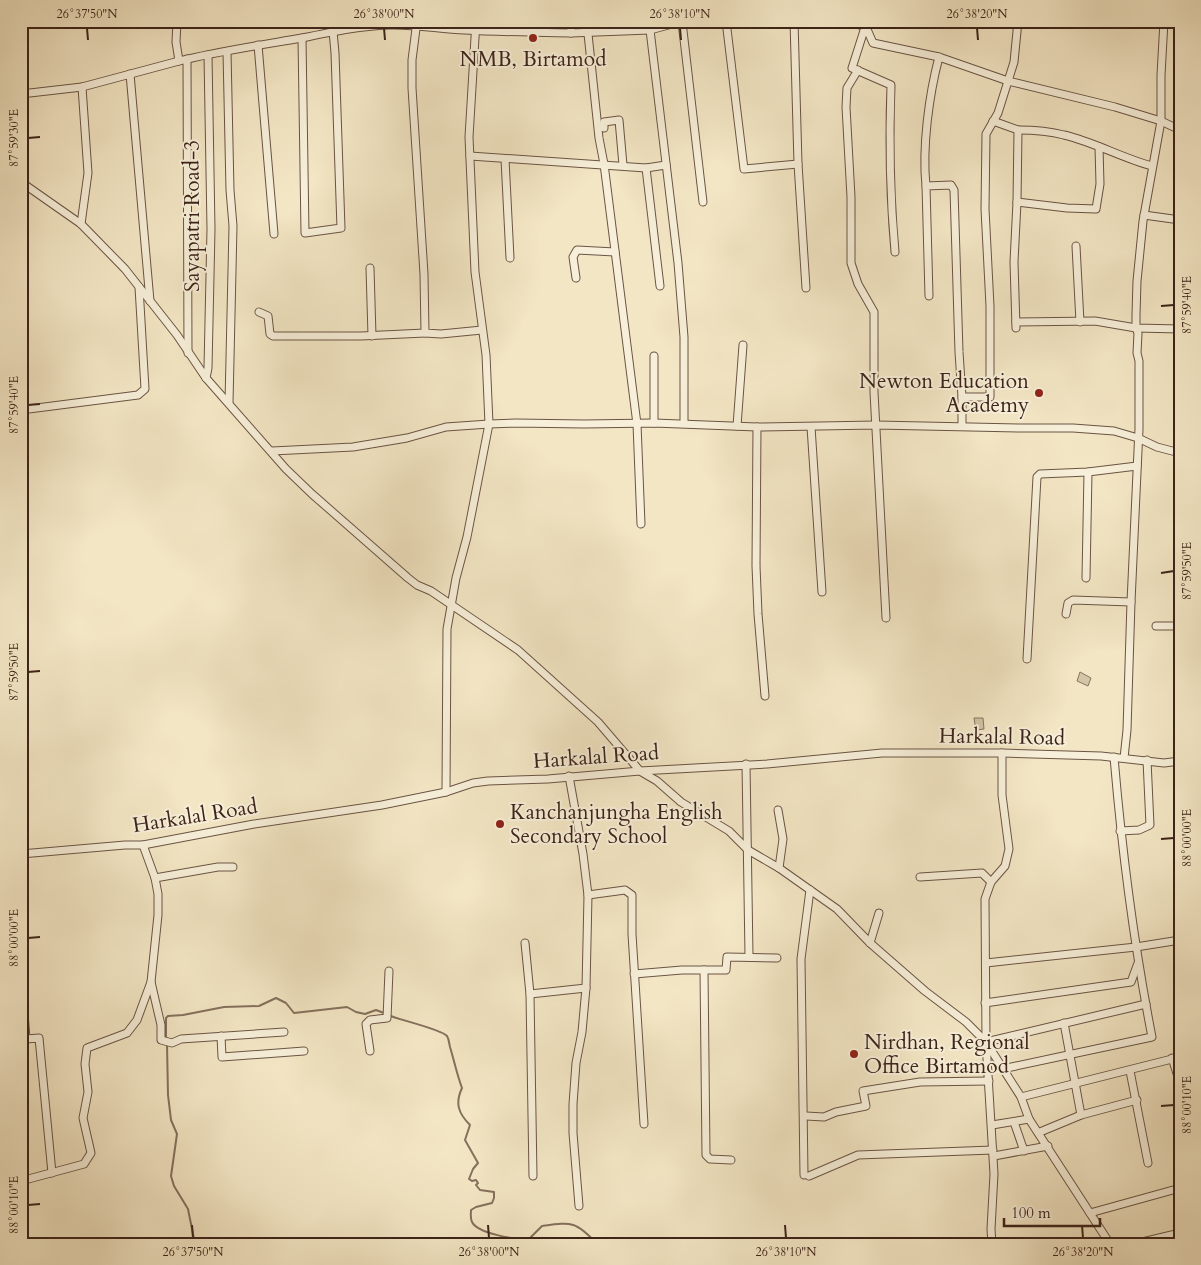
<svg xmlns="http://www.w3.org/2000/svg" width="1201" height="1265" viewBox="0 0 1201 1265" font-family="Cardo,serif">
  <rect width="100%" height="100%" fill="#f3e6c4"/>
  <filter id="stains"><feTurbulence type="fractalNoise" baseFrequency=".004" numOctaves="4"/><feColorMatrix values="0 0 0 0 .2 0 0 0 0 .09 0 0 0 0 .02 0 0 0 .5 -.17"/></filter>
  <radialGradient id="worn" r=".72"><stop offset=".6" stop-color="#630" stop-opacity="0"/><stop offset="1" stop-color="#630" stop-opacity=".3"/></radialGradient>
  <g fill="#d4c5a7" stroke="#887460">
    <path d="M1080,672L1091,678L1088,686L1077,681Z"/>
    <path d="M974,718H983L984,729L976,730Z"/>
  </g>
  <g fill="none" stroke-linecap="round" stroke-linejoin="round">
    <g stroke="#85705d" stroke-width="2">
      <path d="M388,1015C399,1020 441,1029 447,1036C449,1039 449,1043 450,1047C454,1060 457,1075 462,1088C455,1103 458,1113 470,1125L465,1140L478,1163L473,1169L469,1179L472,1181L476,1180L478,1183L476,1185L480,1190L494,1192V1198L492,1203L476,1207L471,1210C471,1214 470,1218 472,1222C478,1234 515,1239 528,1240L542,1226C572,1222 576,1221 597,1244"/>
      <path d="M166,1039V1018L168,1016L183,1015L224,1007L259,1006L276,998L286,1003L294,1013L347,1007L356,1012L365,1014L376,1010L384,1013"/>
      <path d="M167,1044L168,1095L171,1120L177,1134L171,1176L174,1186L188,1209L195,1244"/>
    </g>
    <g stroke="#6a5444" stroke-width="9">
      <g id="minor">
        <path d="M177,21L176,42L179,61C220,51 261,45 302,38C331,32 360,26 389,25C415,24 439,29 465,30C500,32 536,32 571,33V21"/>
        <path d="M417,21L412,60V88L424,274L425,333L441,334L482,330"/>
        <path d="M726,21L744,169L798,164"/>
        <path d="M794,21L798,164L806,288"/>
        <path d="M846,21L866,27L873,43L939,57L1008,81L1115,107L1161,121L1180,130"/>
        <path d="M867,21L852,68L891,85C889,140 890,197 895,252"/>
        <path d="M682,22L703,202"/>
        <path d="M650,30L678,263L684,337V423"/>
        <path d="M571,33L650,30L683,21"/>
        <path d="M588,34L599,138L604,164L637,424L641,524"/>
        <path d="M302,38L305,233L341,228L335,53L333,31"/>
        <path d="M258,45L274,234"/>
        <path d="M227,52L230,190L233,226L229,403"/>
        <path d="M187,59L188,353"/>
        <path d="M858,70L847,88L846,107L851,197V263L858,284L874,312V392L886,618"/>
        <path d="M130,74L150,301"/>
        <path d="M21,94L82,87L179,61"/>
        <path d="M993,121L1018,130L1017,202L1067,208L1096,209L1100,184L1099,147"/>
        <path d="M604,128V122L619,120L623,165"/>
        <path d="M1018,130C1034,130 1049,131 1064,135C1094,142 1122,158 1152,166"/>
        <path d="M470,156L646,168"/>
        <path d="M505,159L510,258"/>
        <path d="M21,182L81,224L125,269L177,335L206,378L286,469L312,494L408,578L417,585L431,591L518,650L598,722L640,771L657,781L681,802L729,831L748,850L779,868L837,909L870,943L925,991L966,1022L986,1042L1021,1097L1029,1119L1110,1244"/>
        <path d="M926,186C922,147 929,95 939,57"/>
        <path d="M1144,215L1180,220"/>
        <path d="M81,224L88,173L82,87"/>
        <path d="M1076,246L1080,322"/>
        <path d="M370,268L372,336"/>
        <path d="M576,278L573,257L577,250L615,252"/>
        <path d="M660,286L646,168L666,165"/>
        <path d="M929,296L926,186L951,185L954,190L959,352L962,397"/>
        <path d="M259,312L268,316L270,334L273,336H361L425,333"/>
        <path d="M1016,322L1095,321L1136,328L1180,329"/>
        <path d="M1016,328L1014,262L1017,202"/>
        <path d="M206,378L208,368L211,229L208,55"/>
        <path d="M21,410L138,395L145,389L139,287"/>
        <path d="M654,423V356"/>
        <path d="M737,426L743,345"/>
        <path d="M962,426V397H990V306L985,209L986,134L998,113L1014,62L1018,21"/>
        <path d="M757,427L756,566L758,614L765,696"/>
        <path d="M811,427L822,592"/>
        <path d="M272,451L353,447L407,438L446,427L489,424L516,423L584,424L654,423L757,427L876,425L1018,428H1073L1114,431L1138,438L1157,447L1180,453"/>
        <path d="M1086,578L1088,472"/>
        <path d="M1066,614L1068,603L1073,600L1131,602"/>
        <path d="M1156,626H1180"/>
        <path d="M1027,659L1037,477L1040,474L1088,472L1137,466"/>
        <path d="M1124,758L1127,730L1131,602L1139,429V361L1137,353L1138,333L1136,328V315L1137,281L1143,221L1161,121V75L1164,21"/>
        <path d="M746,764L749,956"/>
        <path d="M569,776L583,854L588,895L586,988L582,1032L576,1063L573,1104V1133L579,1206"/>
        <path d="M446,792L447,629L456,578L467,537L489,424L486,355L475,272L469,137L476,21"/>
        <path d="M778,810L783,839L779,868"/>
        <path d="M1120,831L1139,830L1150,825L1147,760"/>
        <path d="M21,854L125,845H143L254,824L382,805L446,792L473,783L488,781L548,779L640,771L767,764L882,753H1002L1101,756L1164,763L1180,761"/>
        <path d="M920,877L982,873L991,882"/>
        <path d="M155,878L218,867H233"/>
        <path d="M588,895L625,890L632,895V934L644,1124"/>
        <path d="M525,943L530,994L533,1176"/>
        <path d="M870,943L879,913"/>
        <path d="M986,963L1136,947L1180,940"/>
        <path d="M704,970L706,1155L710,1159L731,1160"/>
        <path d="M21,973L26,1039L39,1038L52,1173"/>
        <path d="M634,974L682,970H726L727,957L777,958"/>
        <path d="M151,982L161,1025V1040L172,1043L181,1039L284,1032"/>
        <path d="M530,994L586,988"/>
        <path d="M985,1003L1131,982L1138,963"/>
        <path d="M1064,1023L1081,1115"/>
        <path d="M221,1036L222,1057L304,1051"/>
        <path d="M986,1042L1146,1004"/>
        <path d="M370,1051L366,1024L370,1020L387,1018L389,971"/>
        <path d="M1172,1058L1180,1083"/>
        <path d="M1002,1069L1152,1037C1134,945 1122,852 1114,757"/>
        <path d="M1130,1071L1148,1163"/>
        <path d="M1021,1097L1180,1057"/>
        <path d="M806,1116L824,1117L836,1112L866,1106L863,1091L920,1082L989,1081"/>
        <path d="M1014,1122L1024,1151"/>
        <path d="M992,1125L1029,1119"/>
        <path d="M1040,1132L1081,1115L1137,1100"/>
        <path d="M994,1156L1048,1146"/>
        <path d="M804,1175L801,959L810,890"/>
        <path d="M809,1176L858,1155L993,1150"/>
        <path d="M21,1181L84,1164L91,1153L83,1118L88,1092L85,1064L87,1048L127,1033L137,1020L151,982L158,915V894L155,878L143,845"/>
        <path d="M1090,1213L1173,1190"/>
        <path d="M992,1244L991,1229L994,1174L986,1042L985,899L991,882L1005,866L1009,849L1002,795V753"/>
        <path d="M1134,1244L1180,1233"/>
      </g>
    </g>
    <use href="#minor" stroke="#f7efd9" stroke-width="7"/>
  </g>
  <path fill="none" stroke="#3c2319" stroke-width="2" d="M87,28L88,40M384,28L385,40M680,28L681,40M977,28L978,40M28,138L40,137M1161,306L1174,305M28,405L40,404M1161,573L1174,571M28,672L40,671M1161,839L1174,838M28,938L40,937M1161,1106L1174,1105M28,1205L40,1204M192,1225L193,1238M488,1225L489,1238M785,1225L786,1238M1082,1225L1083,1238"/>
  <g fill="#8f2418" stroke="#f7efd9" stroke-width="2">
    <circle cx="533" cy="38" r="5"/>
    <circle cx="1039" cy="393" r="5"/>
    <circle cx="500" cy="824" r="5"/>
    <circle cx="854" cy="1054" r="5"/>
  </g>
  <g text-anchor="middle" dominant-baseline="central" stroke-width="4" stroke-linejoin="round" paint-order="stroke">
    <g font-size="21" fill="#3c2319" stroke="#f7efd9" text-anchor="start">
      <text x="533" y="59" text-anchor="middle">NMB, Birtamod</text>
      <text x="1029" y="381" text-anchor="end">Newton Education<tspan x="1029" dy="24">Academy</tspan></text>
      <text x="510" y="812">Kanchanjungha English<tspan x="510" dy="24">Secondary School</tspan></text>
      <text x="864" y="1042">Nirdhan, Regional<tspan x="864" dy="24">Office Birtamod</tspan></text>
    </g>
    <g font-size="21" fill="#3c2319" stroke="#f7efd9">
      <text transform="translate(192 216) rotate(-90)">Sayapatri Road-3</text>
      <text transform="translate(1002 737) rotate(1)">Harkalal Road</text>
      <text transform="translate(596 757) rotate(-4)">Harkalal Road</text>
      <text transform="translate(195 816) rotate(-9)">Harkalal Road</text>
    </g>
  </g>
  <rect width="1201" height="1265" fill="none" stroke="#f3e6c4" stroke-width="55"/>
  <path d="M1004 1218v8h96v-8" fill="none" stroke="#3c2319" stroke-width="2.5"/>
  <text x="1011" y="1218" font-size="15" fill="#3c2319" stroke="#f7efd9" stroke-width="4" paint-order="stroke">100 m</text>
  <rect x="28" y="28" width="1146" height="1210" fill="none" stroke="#3c2319" stroke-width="2"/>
  <g font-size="12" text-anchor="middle" fill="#3c2319">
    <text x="87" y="18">26°37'50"N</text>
    <text x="384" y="18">26°38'00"N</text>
    <text x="680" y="18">26°38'10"N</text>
    <text x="977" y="18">26°38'20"N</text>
    <text transform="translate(14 138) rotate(-90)" y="4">87°59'30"E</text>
    <text transform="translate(1187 305) rotate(-90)" y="4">87°59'40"E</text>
    <text transform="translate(14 405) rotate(-90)" y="4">87°59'40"E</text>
    <text transform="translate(1187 571) rotate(-90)" y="4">87°59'50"E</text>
    <text transform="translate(14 672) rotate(-90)" y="4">87°59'50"E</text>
    <text transform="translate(1187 838) rotate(-90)" y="4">88°00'00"E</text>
    <text transform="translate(14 938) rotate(-90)" y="4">88°00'00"E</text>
    <text transform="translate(1187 1105) rotate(-90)" y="4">88°00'10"E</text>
    <text transform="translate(14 1205) rotate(-90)" y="4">88°00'10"E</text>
    <text x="193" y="1256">26°37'50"N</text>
    <text x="489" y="1256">26°38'00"N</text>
    <text x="786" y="1256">26°38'10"N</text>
    <text x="1083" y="1256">26°38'20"N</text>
  </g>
  <rect width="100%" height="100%" filter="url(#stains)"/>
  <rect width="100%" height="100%" fill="url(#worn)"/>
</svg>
